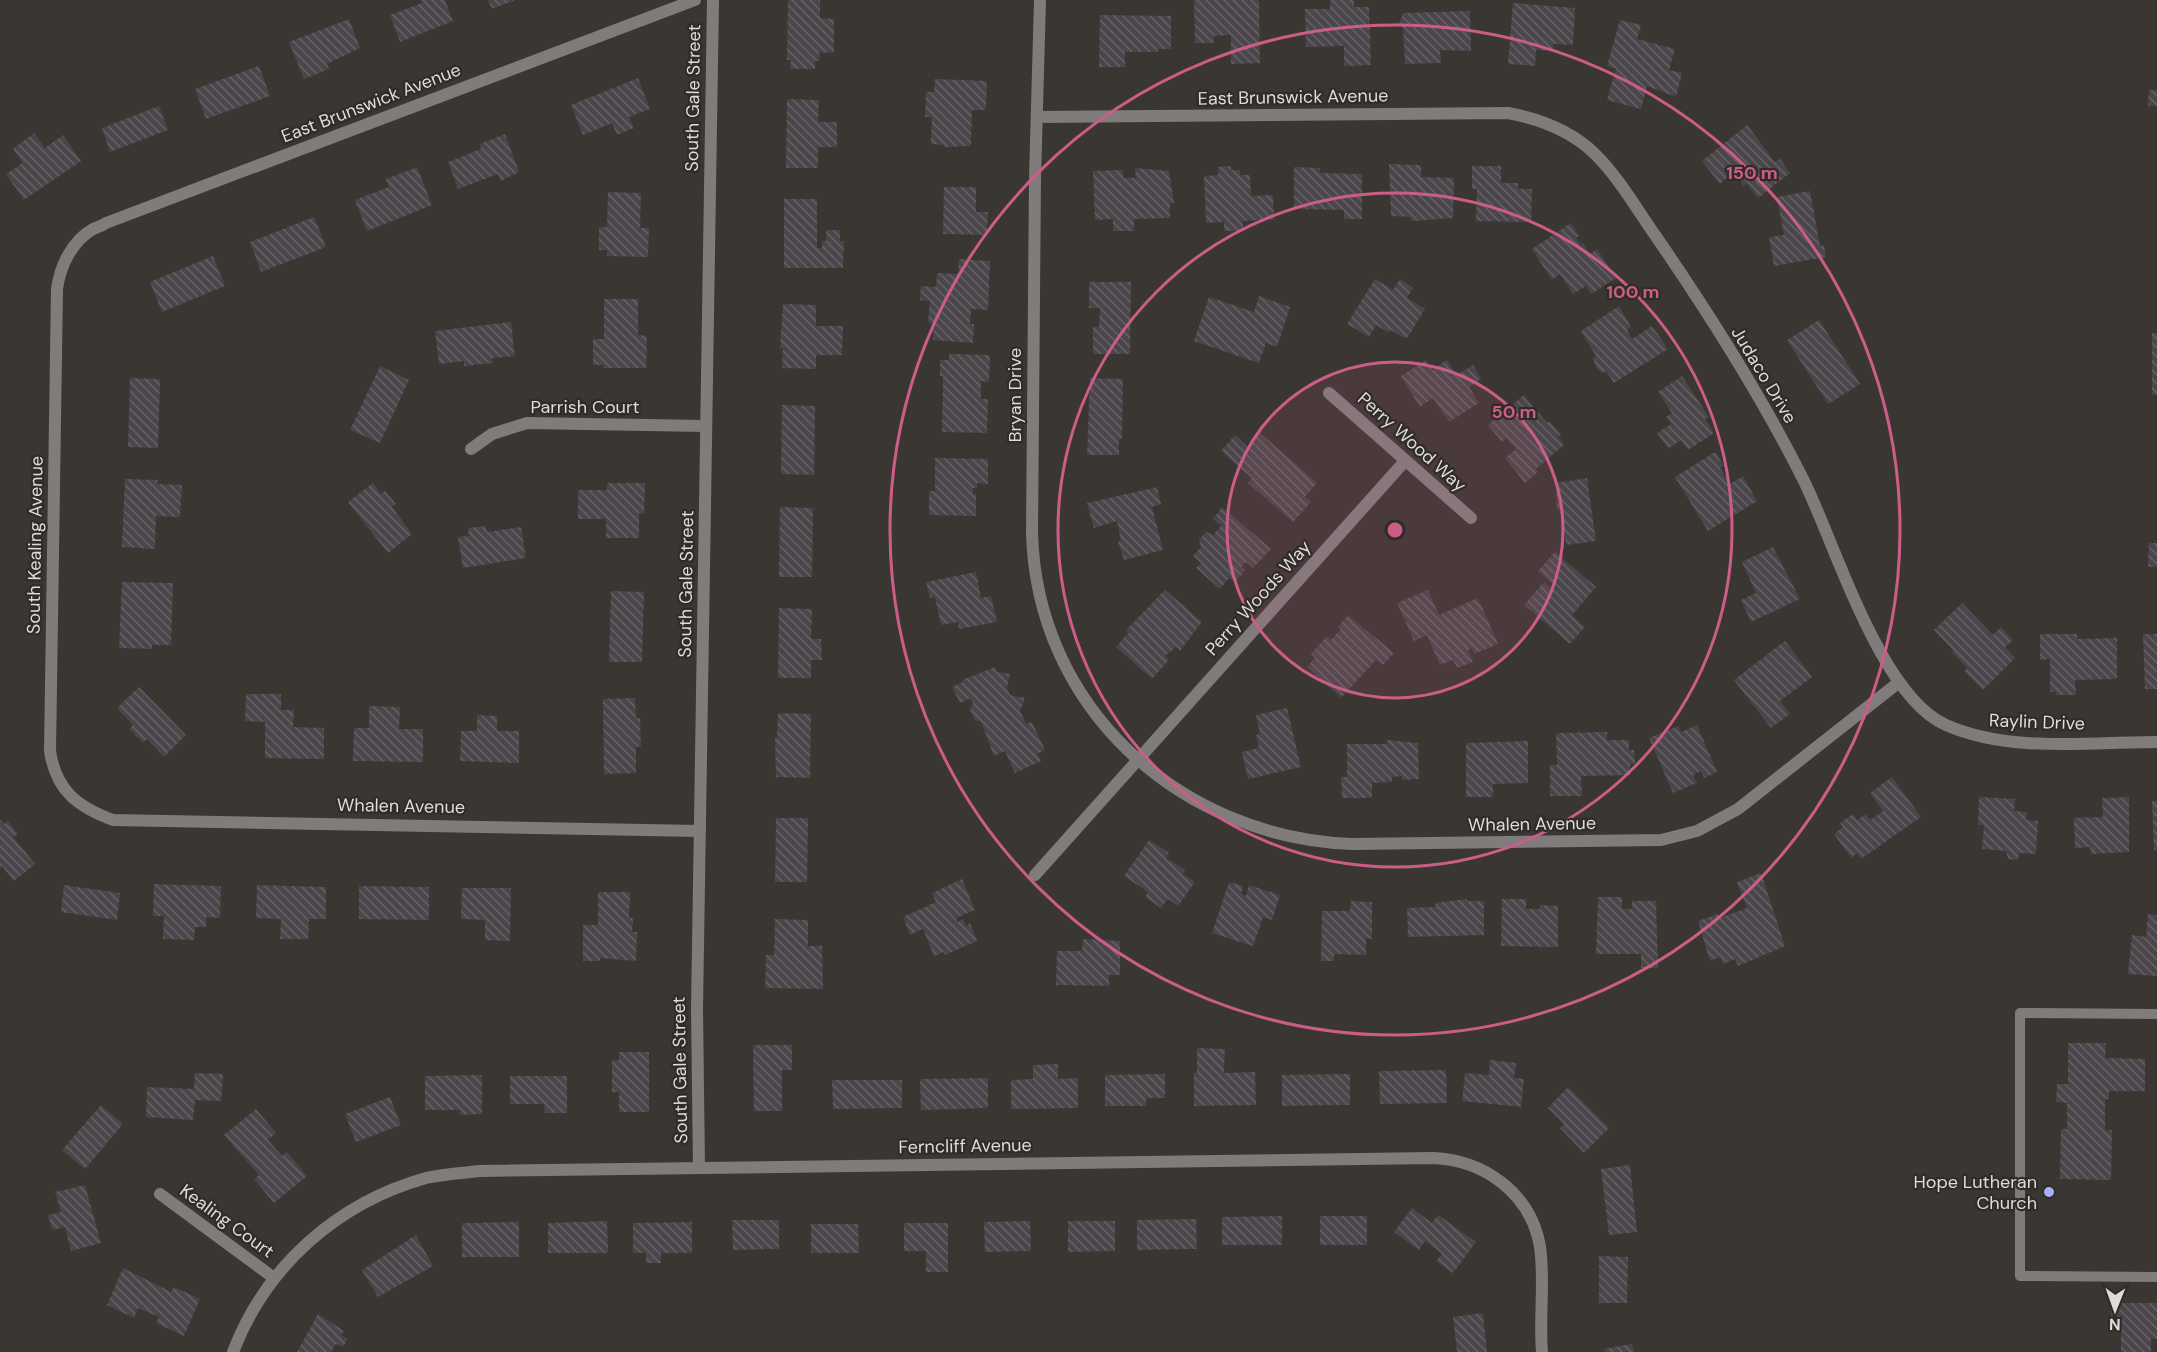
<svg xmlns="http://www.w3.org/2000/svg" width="2157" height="1352" viewBox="0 0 2157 1352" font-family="'DM Sans',sans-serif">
  <defs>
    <pattern id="building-back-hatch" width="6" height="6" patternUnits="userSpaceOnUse" patternTransform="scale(1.5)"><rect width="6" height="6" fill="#4a464b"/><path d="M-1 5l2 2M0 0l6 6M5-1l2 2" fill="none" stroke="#646064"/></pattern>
  </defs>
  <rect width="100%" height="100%" fill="#3a3632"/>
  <g fill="url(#building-back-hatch)">
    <path d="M421,0H445L453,21L400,42L390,15L422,3Z"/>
    <path d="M488,0H515L492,9Z"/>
    <path d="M788,0H820V18L834,19V53L819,52L820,61H815V69H790L791,60H787Z"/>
    <path d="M1194,0H1259L1260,63L1231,64V35L1214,36V43H1195Z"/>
    <path d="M1330,0H1354V7H1369L1371,65L1344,66V46L1306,47L1305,9H1330Z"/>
    <path d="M1513,3L1575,8L1573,45L1553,44V51L1536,50L1535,66L1508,64Z"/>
    <path d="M1470,11L1471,51L1440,50L1441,63L1405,64L1403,28L1399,24L1403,13Z"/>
    <path d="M1100,15L1171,16V49H1158V52H1125V67H1099Z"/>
    <path d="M349,19L360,48L327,64L329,69L304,79L289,42Z"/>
    <path d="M1620,20L1641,25L1637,39L1675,49L1669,70L1682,73L1676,97L1647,86L1641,109L1607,100L1616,69L1607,66Z"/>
    <path d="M259,66L270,96L206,119L195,89Z"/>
    <path d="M638,78L650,109L629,117L634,128L617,135L612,123L583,135L571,105Z"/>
    <path d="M935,79L987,81L986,110H972L971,146L944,147V145L931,144L932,117H925L926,92H934Z"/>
    <path d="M2149,90H2157V106H2148Z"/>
    <path d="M787,99L819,100L818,122H837V147H818V168H786Z"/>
    <path d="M159,106L168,130L110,152L102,128Z"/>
    <path d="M1747,125L1775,162L1780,159L1790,173L1758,198L1747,184L1744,186L1733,173L1720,184L1702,161Z"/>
    <path d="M34,133L45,148L63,135L81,161L24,200L6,174L23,163L13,149Z"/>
    <path d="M505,134L519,172L501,181L498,174L458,189L448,162L481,149L480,144Z"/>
    <path d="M1389,164L1421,165V177L1454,178L1453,218L1411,221V217L1391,216Z"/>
    <path d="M1231,166V170H1240V175H1250L1251,196L1273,195L1274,219L1243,221V231H1224V222L1206,223L1204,176L1218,175V167Z"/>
    <path d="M1472,166H1501V183H1518V189H1532L1531,222L1476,221L1477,189H1472Z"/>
    <path d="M417,167L432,205L367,231L355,200L389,187L386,179Z"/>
    <path d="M1294,167L1320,168V173L1362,174V219H1344V210L1294,209Z"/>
    <path d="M1135,168L1169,171L1174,203H1170V218L1134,219V231H1113V219L1095,220L1093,171L1123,170V178H1136Z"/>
    <path d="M944,187H976V212H988L987,235L943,234Z"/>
    <path d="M1810,191L1820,246L1824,245L1826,257L1774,266L1769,237L1784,235L1777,197Z"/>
    <path d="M608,192L641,193L640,228H649L648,257L607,256V250H599V227H607Z"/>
    <path d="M784,199H817V248H822V241H826V230H840V241H844L843,268H784Z"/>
    <path d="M314,217L326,247L261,272L250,242Z"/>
    <path d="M1571,223L1579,236L1576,238L1581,245L1583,243L1590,254L1597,249L1616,278L1591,294L1586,286L1573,294L1560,274L1552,280L1532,249Z"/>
    <path d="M213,256L225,286L162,312L150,282Z"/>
    <path d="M959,259L990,261L988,310L971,309L970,324H974L973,343L933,340L934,324L928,323L930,301L920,300L921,286L936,287L937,273L958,274Z"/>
    <path d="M1375,279L1393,290L1400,279L1413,288L1407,298L1425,309L1408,337L1404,338L1391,330L1389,333L1376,325L1369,337L1347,324Z"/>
    <path d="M1089,282H1131L1130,354H1093V327H1099L1100,308H1089Z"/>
    <path d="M1259,296L1290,307L1277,347L1266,343L1259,363L1194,341L1209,297L1254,312Z"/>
    <path d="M604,299H638V335L647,336L646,368H603L604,365H593V339H604Z"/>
    <path d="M783,304L816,305V326H843L842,355H816V369L782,368L783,348H780Z"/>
    <path d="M1619,306L1631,327L1627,330L1632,339L1652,326L1668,349L1614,383L1606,371L1603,373L1597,369L1593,358L1596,356L1581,331Z"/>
    <path d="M1819,320L1860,384L1828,404L1787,340Z"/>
    <path d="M511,322L515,356L492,358L493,363L464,366V361L439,364L435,331Z"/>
    <rect x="2152" y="333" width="5" height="62"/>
    <path d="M949,354L990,355L989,382L981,381V399H988L987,433L942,432L943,376H940V360H949Z"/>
    <path d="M1426,360L1432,370L1447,360L1457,375L1473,365L1481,379L1469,387L1479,403L1449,422L1433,398L1420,407L1401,376Z"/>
    <path d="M380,366L409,380L380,443L350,430Z"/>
    <path d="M1682,376L1709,417L1705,419L1714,433L1688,450L1681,440L1668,449L1657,433L1671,424L1666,417L1672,413L1658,392Z"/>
    <path d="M130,378L160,379L158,448L128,447Z"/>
    <path d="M1090,378L1123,379L1122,439H1119V455H1087Z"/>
    <path d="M1524,395L1547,423L1549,421L1561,435L1558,437L1564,445L1536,469L1538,472L1525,483L1505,458L1516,449L1506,438L1502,442L1488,425Z"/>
    <path d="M782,405L815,406L814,475L781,474Z"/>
    <path d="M1260,433L1317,483L1305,497L1311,502L1293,522L1248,483L1252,478L1221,451L1235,435L1248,447Z"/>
    <path d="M1715,452L1724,466L1720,468L1730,484L1743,476L1757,501L1708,531L1675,477Z"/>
    <path d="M935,458L988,459V484L977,483V488H973V494H976V516L929,515V491H935Z"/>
    <path d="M1587,478L1596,541L1566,545L1561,510H1557L1556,483Z"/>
    <path d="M125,479L158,480L157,484L182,485L180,517L156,516L155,549L122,547Z"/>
    <path d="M373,483L381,494L385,491L396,504L392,507L412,534L388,553L348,502Z"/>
    <path d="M607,483H645L644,514L639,513V538H606V519H578V490H607Z"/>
    <path d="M1157,487L1161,504L1152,507L1163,550L1124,560L1118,541H1121L1117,521L1094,528L1087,503Z"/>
    <path d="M780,507L813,508L812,577H779Z"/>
    <path d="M1222,507L1271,549L1253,568L1246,562L1241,567L1245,570L1235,582L1229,578L1220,589L1196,568L1201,563L1193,556L1201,547L1199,540L1206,532L1213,535L1221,526L1213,519Z"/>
    <path d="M486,526L487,532L521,527L526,558L463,568L458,537L469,536L468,528Z"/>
    <path d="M2149,543H2157V567H2148Z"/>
    <path d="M1773,547L1800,599L1751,622L1741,600L1756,593L1742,562Z"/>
    <path d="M1555,552L1596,587L1572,615L1585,627L1570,644L1524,605L1544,582L1551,589L1554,585L1538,571Z"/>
    <path d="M976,572L981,598L991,596L997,622L959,629L958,622L941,625L935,597L930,598L926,582Z"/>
    <path d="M122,582L173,583L171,645H152V649L119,648Z"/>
    <path d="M1165,590L1202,622L1180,651L1176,647L1165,656L1169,660L1152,679L1116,647L1129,632L1126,630Z"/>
    <path d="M1428,590L1439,615L1478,598L1498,644L1474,654L1472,648L1468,650L1473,662L1457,668L1453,660L1440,665L1427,635L1414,641L1397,603Z"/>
    <path d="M611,591L644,592L642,662H609Z"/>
    <path d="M1962,603L1993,635L2001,627L2013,640L2005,647L2015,658L1983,690L1964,671L1967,668L1952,652L1953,650L1934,630Z"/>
    <path d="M779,608L812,609L811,639H821L822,660H811V678H778Z"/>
    <path d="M1348,615L1394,653L1383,665L1376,660L1341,698L1307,667L1315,658L1311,654L1327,636L1331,640L1341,629L1338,627Z"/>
    <path d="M2040,634H2077V639L2117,638V679L2075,680L2076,695H2056V692H2050V659L2040,660Z"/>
    <path d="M2143,634H2157V689H2145Z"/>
    <path d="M1785,641L1812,677L1780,701L1790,714L1771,728L1734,680Z"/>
    <path d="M995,667L997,672L1010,674L1007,688L1010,695L1025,698L1020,711L1026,724L1032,722L1045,750L1037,754L1041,761L1015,773L1005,751L994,756L981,722L975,720L970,710L973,703L970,698L960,703L952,687L963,682L962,680Z"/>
    <path d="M139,687L186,735L164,757L147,739L143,743L129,729L133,725L117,708Z"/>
    <path d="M246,694H281V710H294L293,727L324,728V759L265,758V722L245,721Z"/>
    <path d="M635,698L636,718H640L641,746L636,747V773L604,774L603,699Z"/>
    <path d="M369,706L400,707L399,729H423V762L353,761L354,728H369Z"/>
    <path d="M1287,708L1301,767L1248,779L1242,752L1259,748L1256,735L1260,734L1256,715Z"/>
    <path d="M778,713L811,714L810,778L776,777L775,738H777Z"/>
    <path d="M477,715L497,716V731H519V763L460,761L461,731H477Z"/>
    <path d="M1697,725L1717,772L1704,778L1701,771L1693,775L1697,783L1673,793L1649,738L1678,726L1681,732Z"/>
    <path d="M1607,732V740H1629V750H1634L1635,764H1630V775L1581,776L1582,796H1550V765H1557L1556,733Z"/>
    <path d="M1387,740L1418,743L1419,779L1402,780V776L1392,777V782L1372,783V798H1342L1341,777H1347V744H1387Z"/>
    <path d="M1528,741V783L1493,784V797H1466V743Z"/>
    <path d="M1892,777L1921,817L1861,859L1857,853L1851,858L1834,834L1843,827L1840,823L1853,814L1857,820L1866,814L1870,820L1883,811L1870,793Z"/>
    <path d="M1979,797L2015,799L2014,811L2027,812L2026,820L2038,821L2036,854L2020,853L2017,860L2008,859L2006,851L1982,849L1984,825H1978Z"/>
    <path d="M2129,797V852L2091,854L2090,847L2075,848L2074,818L2103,817L2102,798Z"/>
    <path d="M2152,801H2157V850H2154Z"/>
    <path d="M776,818H808L807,882H775Z"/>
    <path d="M0,819L4,824L8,821L18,834L13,837L35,864L14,881L2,866L0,868Z"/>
    <path d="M1149,840L1169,853L1166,858L1185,870L1183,874L1195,882L1178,906L1168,899L1161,908L1145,897L1148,892L1124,876Z"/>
    <path d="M1761,873L1785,946L1738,966L1735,959L1723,964L1720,957L1710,961L1698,921L1718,914L1720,918L1747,908L1737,882Z"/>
    <path d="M962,879L975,910L956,918L957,922L963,919L966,926L970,923L977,941L945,955L944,952L934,956L923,929L910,935L903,917L936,902L932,893Z"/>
    <path d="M1229,882L1243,886L1241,894L1246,896L1249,885L1280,895L1272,920L1263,917L1253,946L1212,933Z"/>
    <path d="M154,884L221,886L220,918L206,917V927H195L194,940L163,939L164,916H153Z"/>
    <path d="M64,885L120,893L117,920L61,912Z"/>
    <path d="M257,885L326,887V919H309L308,939H280L281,919L256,918Z"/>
    <path d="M359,886L429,887V920L359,919Z"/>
    <path d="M462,888H511L510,941L485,940V920L461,919Z"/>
    <path d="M598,892H630L629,918H633L632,932H637L636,961L600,958V961H583V925H598Z"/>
    <path d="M1598,897H1622V909H1632V901H1656L1658,968H1641V954H1596Z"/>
    <path d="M1467,899V901H1484V935L1408,937L1407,908L1436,907L1435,903Z"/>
    <path d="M1502,899H1526V909H1540V905L1558,906V947L1501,946Z"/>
    <path d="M1351,901L1372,902V939L1366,938V955L1334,954V961H1321L1322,911H1350Z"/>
    <path d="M2148,914L2157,915V976L2128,974L2132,935L2146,937Z"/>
    <path d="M775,919L808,920V946H822L823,989L765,988L766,955H774Z"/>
    <path d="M1083,939L1120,941V975H1109V986L1056,985L1057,951H1082Z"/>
    <path d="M2068,1043H2106L2105,1058L2145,1059V1091H2109V1099H2105V1130H2112L2111,1180L2060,1179L2061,1129H2067V1103L2056,1102L2057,1084H2068Z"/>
    <path d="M753,1045H792V1070H782V1111H754Z"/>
    <path d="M1197,1048L1225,1049L1224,1073L1255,1072L1256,1105L1194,1106V1073H1197Z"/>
    <path d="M619,1052H649V1112H619V1092H612V1060H619Z"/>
    <path d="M1490,1060L1516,1063L1514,1078L1524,1079L1521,1107L1462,1101L1465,1073L1489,1075Z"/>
    <path d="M1058,1064V1079L1078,1078V1108L1011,1109V1080L1033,1079V1065Z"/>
    <path d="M1446,1070L1447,1103L1380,1104L1379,1071Z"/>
    <path d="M195,1073L223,1074L221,1101L195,1100L193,1120L146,1117L147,1087L194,1089Z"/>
    <path d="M1165,1074V1098H1146V1106H1105V1075Z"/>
    <path d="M1350,1074V1105L1282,1106V1075Z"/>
    <path d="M482,1075V1114L460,1115V1110H425V1076Z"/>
    <path d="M510,1076H567V1113H545L544,1104H510Z"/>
    <path d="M988,1078V1108L921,1110L920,1079Z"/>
    <path d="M832,1080H902V1108L833,1109Z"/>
    <path d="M1568,1087L1609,1128L1584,1153L1560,1128L1564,1124L1548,1108Z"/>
    <path d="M390,1097L401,1125L356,1142L345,1114Z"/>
    <path d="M101,1105L123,1124L85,1169L62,1150Z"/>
    <path d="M256,1109L276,1133L268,1140L282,1156L287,1152L307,1176L274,1203L254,1179L259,1175L224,1135Z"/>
    <path d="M1630,1165L1637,1232L1609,1235L1601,1169Z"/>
    <path d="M85,1185L101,1243L71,1251L65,1227L52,1230L48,1215L61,1212L55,1192Z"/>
    <path d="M1412,1208L1432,1223L1438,1215L1476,1242L1453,1273L1436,1261L1442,1254L1425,1241L1419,1250L1394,1232Z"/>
    <path d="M1282,1216V1245H1222V1217Z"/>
    <rect x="1320" y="1216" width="47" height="29"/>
    <path d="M1196,1219L1197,1249L1137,1250V1220Z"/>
    <path d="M732,1220H779V1249L733,1250Z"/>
    <path d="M607,1221L608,1253H548V1223Z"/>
    <path d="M1030,1221L1031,1251L985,1252L984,1222Z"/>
    <path d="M1068,1221H1115V1251L1068,1252Z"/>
    <path d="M519,1222V1257H462V1223Z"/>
    <path d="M692,1222V1253H661V1263H646V1253H633V1223Z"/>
    <path d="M904,1223H948V1272H926V1251H904Z"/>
    <path d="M811,1224H858L859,1253H811Z"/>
    <path d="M416,1235L433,1266L378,1297L362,1270Z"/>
    <path d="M1599,1256L1628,1257L1627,1303H1599Z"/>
    <path d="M123,1268L171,1292L174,1287L200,1299L184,1336L156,1323L159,1317L138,1308L134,1318L107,1305Z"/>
    <path d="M2122,1303H2157V1339H2151V1352H2121V1328H2111V1306H2121Z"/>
    <path d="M1483,1313L1487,1352H1457L1453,1317Z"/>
    <path d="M318,1314L344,1331L341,1335L348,1339L343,1347L336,1344L331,1352H297Z"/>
    <path d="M1632,1344L1634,1352H1605L1604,1349Z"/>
  </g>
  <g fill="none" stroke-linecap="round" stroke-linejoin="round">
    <path stroke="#7f7c7b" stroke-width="10" d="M2157,1014L2020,1013V1276L2157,1277"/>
    <g stroke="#7f7c7b" stroke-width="12">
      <path d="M695,0L106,223C102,226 98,227 93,229C72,241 60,266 57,289L50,751C56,791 78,807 113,820L700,831"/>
      <path d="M1040,0L1035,178L1032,532C1036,707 1180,838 1353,844L1661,840L1697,831L1738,809L1898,683"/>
      <path d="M1038,117L1508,113C1540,119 1572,131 1596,155C1619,178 1636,208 1655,235C1708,312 1762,397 1804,481C1836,546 1880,696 1946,725C2009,753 2089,742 2157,742"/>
      <path d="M1329,393L1471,518"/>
      <path d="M471,449L492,434L527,423L706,426"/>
      <path d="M1035,875L1405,461"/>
      <path d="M699,1168L697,1009L713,0"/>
      <path d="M160,1194L274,1278"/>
      <path d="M233,1352C266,1266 337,1203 426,1178C443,1174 462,1173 480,1171L1433,1158C1484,1160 1531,1193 1540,1247C1545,1281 1539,1317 1542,1352"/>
    </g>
  </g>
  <circle cx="1395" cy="530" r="168" fill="#cc5d87" fill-opacity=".12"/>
  <g fill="none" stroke="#cc5d87" stroke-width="3">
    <circle cx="1395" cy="530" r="168"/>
    <circle cx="1395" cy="530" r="337"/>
    <circle cx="1395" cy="530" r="505"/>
  </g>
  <circle fill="#a8b0fc" stroke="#302c28" stroke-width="2" cx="2049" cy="1192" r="6"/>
  <g text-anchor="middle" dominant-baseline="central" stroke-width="4.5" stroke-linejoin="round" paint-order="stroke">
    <g font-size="18" fill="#dfdcda" stroke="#302c28">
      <text transform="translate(1293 97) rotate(-1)">East Brunswick Avenue</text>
      <text transform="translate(693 98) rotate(-89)">South Gale Street</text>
      <text transform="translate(371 103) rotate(-21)">East Brunswick Avenue</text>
      <text transform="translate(1764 375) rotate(59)">Judaco Drive</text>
      <text transform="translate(1015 395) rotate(-90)">Bryan Drive</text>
      <text x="585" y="407">Parrish Court</text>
      <text transform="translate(1412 442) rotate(42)">Perry Wood Way</text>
      <text transform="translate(35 545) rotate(-89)">South Kealing Avenue</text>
      <text transform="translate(686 584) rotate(-89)">South Gale Street</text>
      <text transform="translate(1258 598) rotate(-48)">Perry Woods Way</text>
      <text transform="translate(2037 722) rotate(2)">Raylin Drive</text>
      <text transform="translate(401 806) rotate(1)">Whalen Avenue</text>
      <text transform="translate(1532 824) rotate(-1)">Whalen Avenue</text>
      <text transform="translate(680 1070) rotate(-91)">South Gale Street</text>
      <text transform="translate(965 1146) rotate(-1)">Ferncliff Avenue</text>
      <text transform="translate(227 1221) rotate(36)">Kealing Court</text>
    </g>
    <g font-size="18" fill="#dfdcda" stroke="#302c28" text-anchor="end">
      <text x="2037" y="1182">Hope Lutheran<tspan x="2037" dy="21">Church</tspan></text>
    </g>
  </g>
  <circle cx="1395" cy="530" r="9" fill="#cc5d87" stroke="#302c28" stroke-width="3"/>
  <g font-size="18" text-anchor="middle" font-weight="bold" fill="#cc5d87" stroke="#302c28" stroke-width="4.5" stroke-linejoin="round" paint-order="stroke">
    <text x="1752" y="179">150 m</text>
    <text x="1633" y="298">100 m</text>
    <text x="1514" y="418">50 m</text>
  </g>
  <g transform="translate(2115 1310) rotate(181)" stroke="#302c28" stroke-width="4.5" paint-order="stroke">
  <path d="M0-4.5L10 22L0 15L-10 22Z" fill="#dfdcda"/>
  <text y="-9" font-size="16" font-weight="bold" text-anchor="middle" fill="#dfdcda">N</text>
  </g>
</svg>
